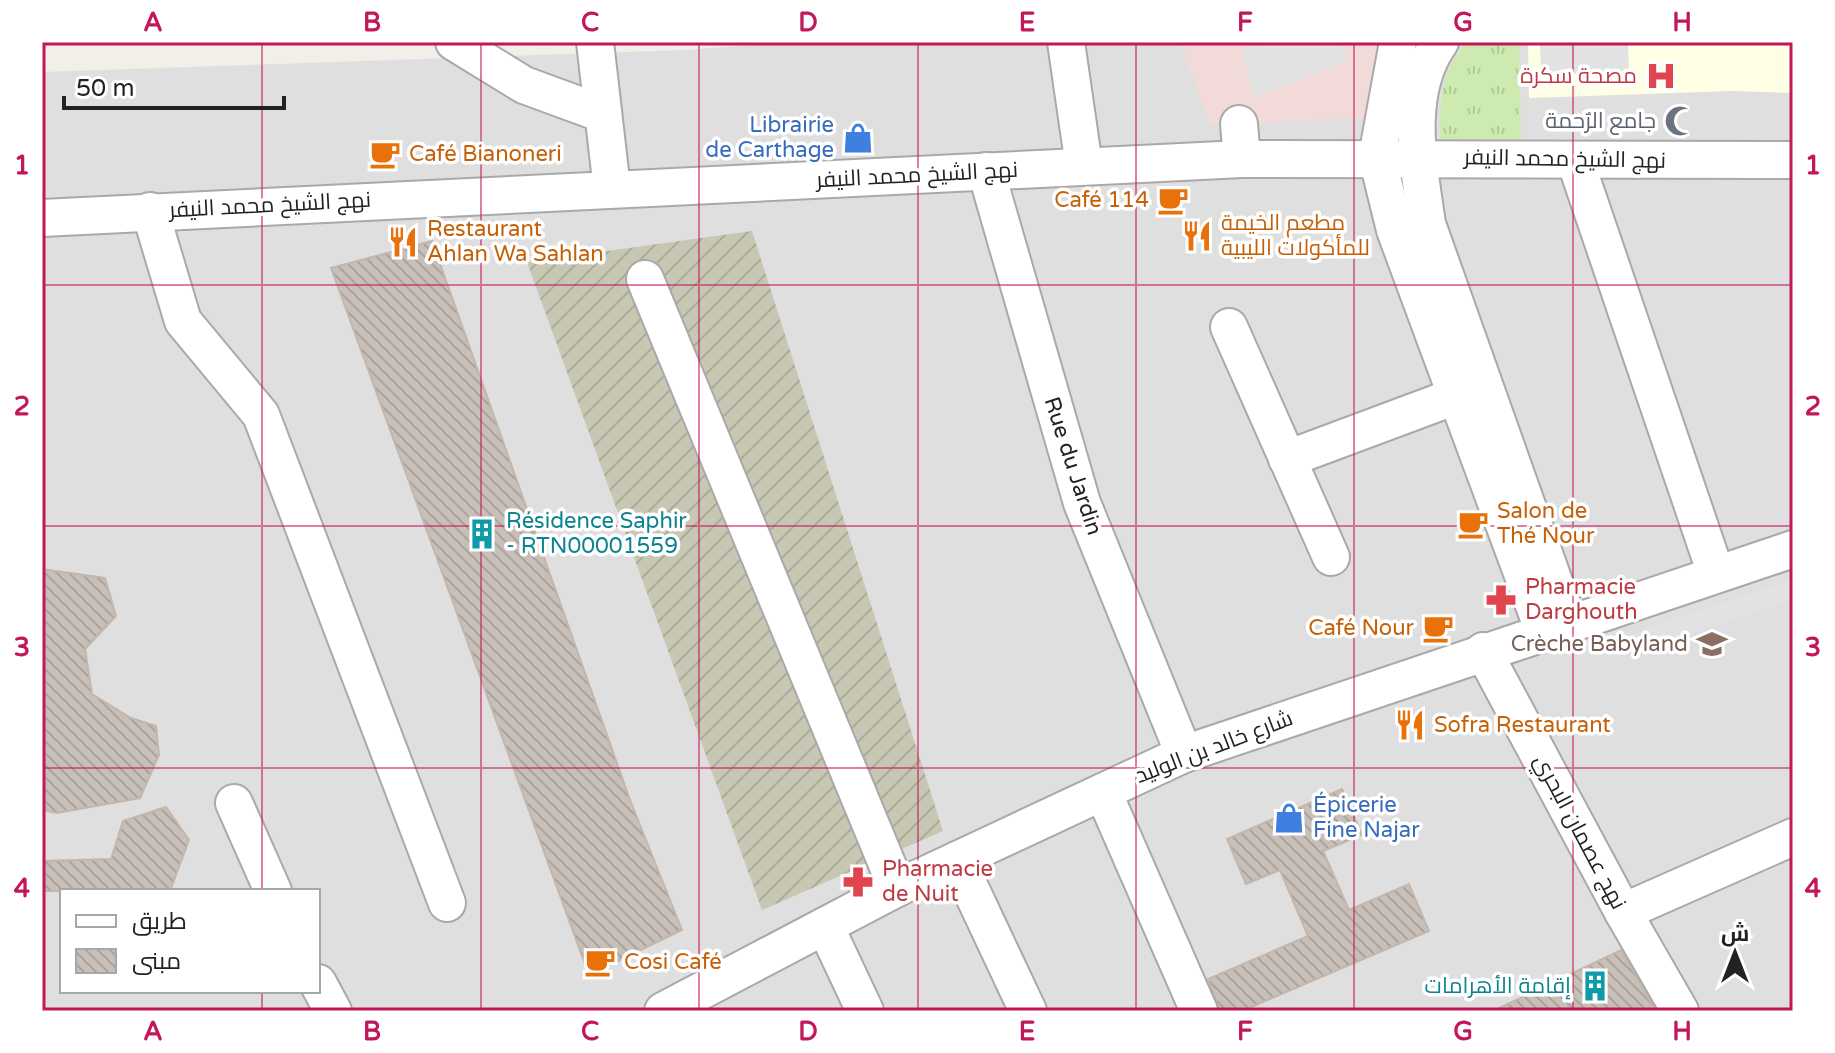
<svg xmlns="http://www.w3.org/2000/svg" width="1835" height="1053" viewBox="0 0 1835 1053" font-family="'Varela Round',Cairo,sans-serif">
  <defs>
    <pattern id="construction-furrows" width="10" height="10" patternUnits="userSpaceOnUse" patternTransform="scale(2)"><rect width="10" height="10" fill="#c7c7b4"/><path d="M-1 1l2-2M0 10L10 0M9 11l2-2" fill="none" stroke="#abab9a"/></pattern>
    <pattern id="grass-tufts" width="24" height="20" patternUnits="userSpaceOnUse" patternTransform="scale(2)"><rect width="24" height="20" fill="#cdebb0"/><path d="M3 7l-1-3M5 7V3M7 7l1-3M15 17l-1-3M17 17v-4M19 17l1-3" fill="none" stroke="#b0c997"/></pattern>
    <pattern id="building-back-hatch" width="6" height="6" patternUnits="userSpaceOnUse" patternTransform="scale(2)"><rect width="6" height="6" fill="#c7bfb8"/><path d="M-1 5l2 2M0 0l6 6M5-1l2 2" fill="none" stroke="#aba49e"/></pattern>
  </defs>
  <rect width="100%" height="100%" fill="#f2efe9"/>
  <path fill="#e0dfdf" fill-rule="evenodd" d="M791,42H1793V1011H42V72L685,50ZM62,891H318V991H62Z"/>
  <path fill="#f2dad9" d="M1180,42H1389L1373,117L1210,125Z"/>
  <path fill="#ffffe5" d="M1528,42H1793V93L1732,91L1529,98Z"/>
  <path fill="url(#construction-furrows)" d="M752,231L943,831L762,910L527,262Z"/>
  <path fill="url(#grass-tufts)" d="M1466,42H1519L1521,139L1440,140C1440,100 1440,74 1466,42Z"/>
  <g fill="#e2e2e2">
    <path d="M1267,42H1340L1348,61L1254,98L1242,50Z"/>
    <path d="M1540,42H1628L1629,72L1541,75Z"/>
    <path d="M1793,579V600L1650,647L1644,628Z"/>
  </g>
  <g fill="url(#building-back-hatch)" stroke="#c4b6ab" stroke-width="2">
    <path d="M432,241L630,800L682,930L589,975L331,268Z"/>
    <path d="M42,569L105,578L116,616L85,649L92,694L131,718L156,726L159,755L140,798L57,813L42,810Z"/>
    <path d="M1342,789L1362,835L1323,851L1349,910L1409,884L1429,931L1242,1011H1220L1208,979L1308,936L1280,870L1246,884L1227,839Z"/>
    <path d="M166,807L189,840L170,891H42V861L111,859L123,821Z"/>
    <path d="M1621,950L1656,1011H1493Z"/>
  </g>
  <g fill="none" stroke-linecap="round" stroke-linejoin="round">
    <g stroke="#a9a9a9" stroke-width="40">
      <g id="minor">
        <path d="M454,42L524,85L603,114"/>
        <path d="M595,42L612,189"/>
        <path d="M1066,42L1084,166"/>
        <path d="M1398,42L1377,157L1395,230L1544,632"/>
        <path d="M1440,42C1403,94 1419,166 1427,224L1569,624"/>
        <path d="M1239,124L1242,159"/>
        <path d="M1575,160L1716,574"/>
        <path d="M986,171L1082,503L1184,754"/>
        <path d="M150,211L183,321L261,415L447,903"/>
        <path d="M42,218L1242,159L1793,160"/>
        <path d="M645,279L897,888"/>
        <path d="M1229,327L1331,557"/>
        <path d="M1287,459L1456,396"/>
        <path d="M1483,651L1623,912L1680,1011"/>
        <path d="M1103,792L1199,1011"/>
        <path d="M234,803L273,891"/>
        <path d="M957,860L1028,1011"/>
        <path d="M1623,912L1793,837"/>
        <path d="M825,926L865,1011"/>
        <path d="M318,983L333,1011"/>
        <path d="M663,1011L897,888L1184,754L1793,549"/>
      </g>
    </g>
    <use href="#minor" stroke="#fff" stroke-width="36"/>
  </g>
  <path fill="none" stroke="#c2185b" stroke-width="2" stroke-opacity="0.55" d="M262,42V891M481,42V1011M699,42V1011M918,42V1011M1136,42V1011M1354,42V1011M1573,42V1011M42,285H1793M42,526H1793M42,768H1793M262,991V1011"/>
  <defs>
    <g id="hospital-bare" transform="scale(2.4)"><path d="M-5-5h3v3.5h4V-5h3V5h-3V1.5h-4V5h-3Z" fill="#e0444e" stroke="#fff" stroke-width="2.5" paint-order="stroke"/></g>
    <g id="mosque-bare" transform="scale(2.4)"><path d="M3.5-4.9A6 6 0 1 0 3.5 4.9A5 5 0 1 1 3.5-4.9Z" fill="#6b7280" stroke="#fff" stroke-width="2.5" paint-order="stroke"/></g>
    <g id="shop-bare" transform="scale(2.4)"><path d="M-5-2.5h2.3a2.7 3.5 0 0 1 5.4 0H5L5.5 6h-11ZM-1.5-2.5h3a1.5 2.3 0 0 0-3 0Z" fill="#3f7fe0" stroke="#fff" stroke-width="2.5" paint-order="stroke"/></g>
    <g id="cafe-bare" transform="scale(2.4)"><path d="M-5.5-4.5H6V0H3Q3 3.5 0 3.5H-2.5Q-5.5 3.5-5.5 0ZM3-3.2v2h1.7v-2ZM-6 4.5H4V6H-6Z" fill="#e8710a" stroke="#fff" stroke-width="2.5" paint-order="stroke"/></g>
    <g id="restaurant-bare" transform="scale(2.4)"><path d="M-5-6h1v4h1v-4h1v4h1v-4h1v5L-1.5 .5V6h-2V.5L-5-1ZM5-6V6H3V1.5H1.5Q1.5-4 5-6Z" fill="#e8710a" stroke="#fff" stroke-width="2.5" paint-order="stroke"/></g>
    <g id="building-bare" transform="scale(2.4)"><path d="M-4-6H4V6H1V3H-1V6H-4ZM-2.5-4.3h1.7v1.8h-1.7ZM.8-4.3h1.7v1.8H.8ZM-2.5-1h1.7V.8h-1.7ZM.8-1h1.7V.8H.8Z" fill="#0f9aa8" stroke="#fff" stroke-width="2.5" paint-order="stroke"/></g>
    <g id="pharmacy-bare" transform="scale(2.4)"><path d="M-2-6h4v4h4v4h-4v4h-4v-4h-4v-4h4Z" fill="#e0444e" stroke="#fff" stroke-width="2.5" paint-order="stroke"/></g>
    <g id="school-bare" transform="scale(2.4)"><path d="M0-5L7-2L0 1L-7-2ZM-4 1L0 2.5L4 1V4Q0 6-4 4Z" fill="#8d6e63" stroke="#fff" stroke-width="2.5" paint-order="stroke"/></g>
  </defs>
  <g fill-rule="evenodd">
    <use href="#hospital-bare" x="1661" y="76"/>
    <use href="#mosque-bare" x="1680" y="121"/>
    <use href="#shop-bare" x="858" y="138"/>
    <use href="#cafe-bare" x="385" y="154"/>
    <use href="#cafe-bare" x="1173" y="200"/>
    <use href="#restaurant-bare" x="1197" y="236"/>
    <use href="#restaurant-bare" x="403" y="242"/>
    <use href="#cafe-bare" x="1473" y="524"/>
    <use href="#building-bare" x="482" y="534"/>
    <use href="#pharmacy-bare" x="1501" y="600"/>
    <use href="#cafe-bare" x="1438" y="628"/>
    <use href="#school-bare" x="1712" y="644"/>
    <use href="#restaurant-bare" x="1410" y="725"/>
    <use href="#shop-bare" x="1289" y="818"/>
    <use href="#pharmacy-bare" x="858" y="882"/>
    <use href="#cafe-bare" x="600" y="962"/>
    <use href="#building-bare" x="1595" y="986"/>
  </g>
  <g text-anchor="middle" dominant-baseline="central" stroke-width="7" stroke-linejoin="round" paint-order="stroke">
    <g font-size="22" fill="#be3a42" stroke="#fff" text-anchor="start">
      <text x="1637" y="76" text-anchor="end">مصحة سكرة</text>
      <text x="1525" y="587">Pharmacie<tspan x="1525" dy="25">Darghouth</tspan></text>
      <text x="882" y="869">Pharmacie<tspan x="882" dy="25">de Nuit</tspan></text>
    </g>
    <g font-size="22" fill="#5b616d" stroke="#fff" text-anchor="end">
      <text x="1656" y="121">جامع الرٌحمة</text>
    </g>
    <g font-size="22" fill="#366cbe" stroke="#fff" text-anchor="end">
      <text x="834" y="125">Librairie<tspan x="834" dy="25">de Carthage</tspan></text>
      <text x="1313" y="805" text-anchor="start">Épicerie<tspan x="1313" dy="25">Fine Najar</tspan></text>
    </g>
    <g font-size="22" fill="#c56008" stroke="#fff" text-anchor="start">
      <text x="409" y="154">Café Bianoneri</text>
      <text x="1149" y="200" text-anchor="end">Café 114</text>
      <text x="1221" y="223">مطعم الخيمة<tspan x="1221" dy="25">للمأكولات الليبية</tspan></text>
      <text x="427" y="229">Restaurant<tspan x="427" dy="25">Ahlan Wa Sahlan</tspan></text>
      <text x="1497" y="511">Salon de<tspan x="1497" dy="25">Thé Nour</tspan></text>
      <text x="1414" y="628" text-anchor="end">Café Nour</text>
      <text x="1434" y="725">Sofra Restaurant</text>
      <text x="624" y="962">Cosi Café</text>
    </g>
    <g font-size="22" fill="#222" stroke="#fff">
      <text transform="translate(1565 159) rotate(1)">نهج الشيخ محمد النيفر</text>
      <text transform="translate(917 175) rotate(-3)">نهج الشيخ محمد النيفر</text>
      <text transform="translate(270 205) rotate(-3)">نهج الشيخ محمد النيفر</text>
      <text transform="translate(1073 466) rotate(72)">Rue du Jardin</text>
      <text transform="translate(1214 747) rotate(-21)">شارع خالد بن الوليد</text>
      <text transform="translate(1580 832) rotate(62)">نهج عصمان البحري</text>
    </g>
    <g font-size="22" fill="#0d838f" stroke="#fff" text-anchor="start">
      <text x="506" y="521">Résidence Saphir<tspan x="506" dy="25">- RTN00001559</tspan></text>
      <text x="1571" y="986" text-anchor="end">إقامة الأهرامات</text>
    </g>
    <g font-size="22" fill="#785e54" stroke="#fff" text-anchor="end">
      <text x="1688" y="644">Crèche Babyland</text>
    </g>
  </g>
  <rect width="1835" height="1053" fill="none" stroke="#ffffff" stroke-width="88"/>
  <rect x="60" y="889" width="260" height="104" fill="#ffffff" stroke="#a7a7a7" stroke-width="2"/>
  <rect x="76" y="915" width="40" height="12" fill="#ffffff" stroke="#a7a7a7" stroke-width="2"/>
  <text x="132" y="929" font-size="24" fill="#222222">طريق</text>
  <rect x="76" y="949" width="40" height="24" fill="url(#building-back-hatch)" stroke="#a7a7a7" stroke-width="2"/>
  <text x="132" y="969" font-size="24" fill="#222222">مبنى</text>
  <g transform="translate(1735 953)" stroke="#ffffff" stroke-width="6" paint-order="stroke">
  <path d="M0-6L14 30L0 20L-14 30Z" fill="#222222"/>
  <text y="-12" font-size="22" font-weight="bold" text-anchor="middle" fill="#222222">ش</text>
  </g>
  <path d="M64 96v12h220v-12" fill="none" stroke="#222222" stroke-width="4"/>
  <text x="76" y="96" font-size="24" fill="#222222" stroke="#ffffff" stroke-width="6" paint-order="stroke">50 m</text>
  <rect x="44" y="44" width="1747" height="965" fill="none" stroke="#c2185b" stroke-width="3"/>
  <g font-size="26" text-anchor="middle" font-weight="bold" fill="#c2185b">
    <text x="153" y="31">A</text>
    <text x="372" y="31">B</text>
    <text x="590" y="31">C</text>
    <text x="808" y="31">D</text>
    <text x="1027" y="31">E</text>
    <text x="1245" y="31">F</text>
    <text x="1463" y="31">G</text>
    <text x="1682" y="31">H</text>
    <text x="22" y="174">1</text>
    <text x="1813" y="174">1</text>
    <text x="22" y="415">2</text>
    <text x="1813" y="415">2</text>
    <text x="22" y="656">3</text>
    <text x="1813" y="656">3</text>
    <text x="22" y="897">4</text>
    <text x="1813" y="897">4</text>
    <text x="153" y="1040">A</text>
    <text x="372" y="1040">B</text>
    <text x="590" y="1040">C</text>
    <text x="808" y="1040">D</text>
    <text x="1027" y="1040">E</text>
    <text x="1245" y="1040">F</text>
    <text x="1463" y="1040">G</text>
    <text x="1682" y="1040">H</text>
  </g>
</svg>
